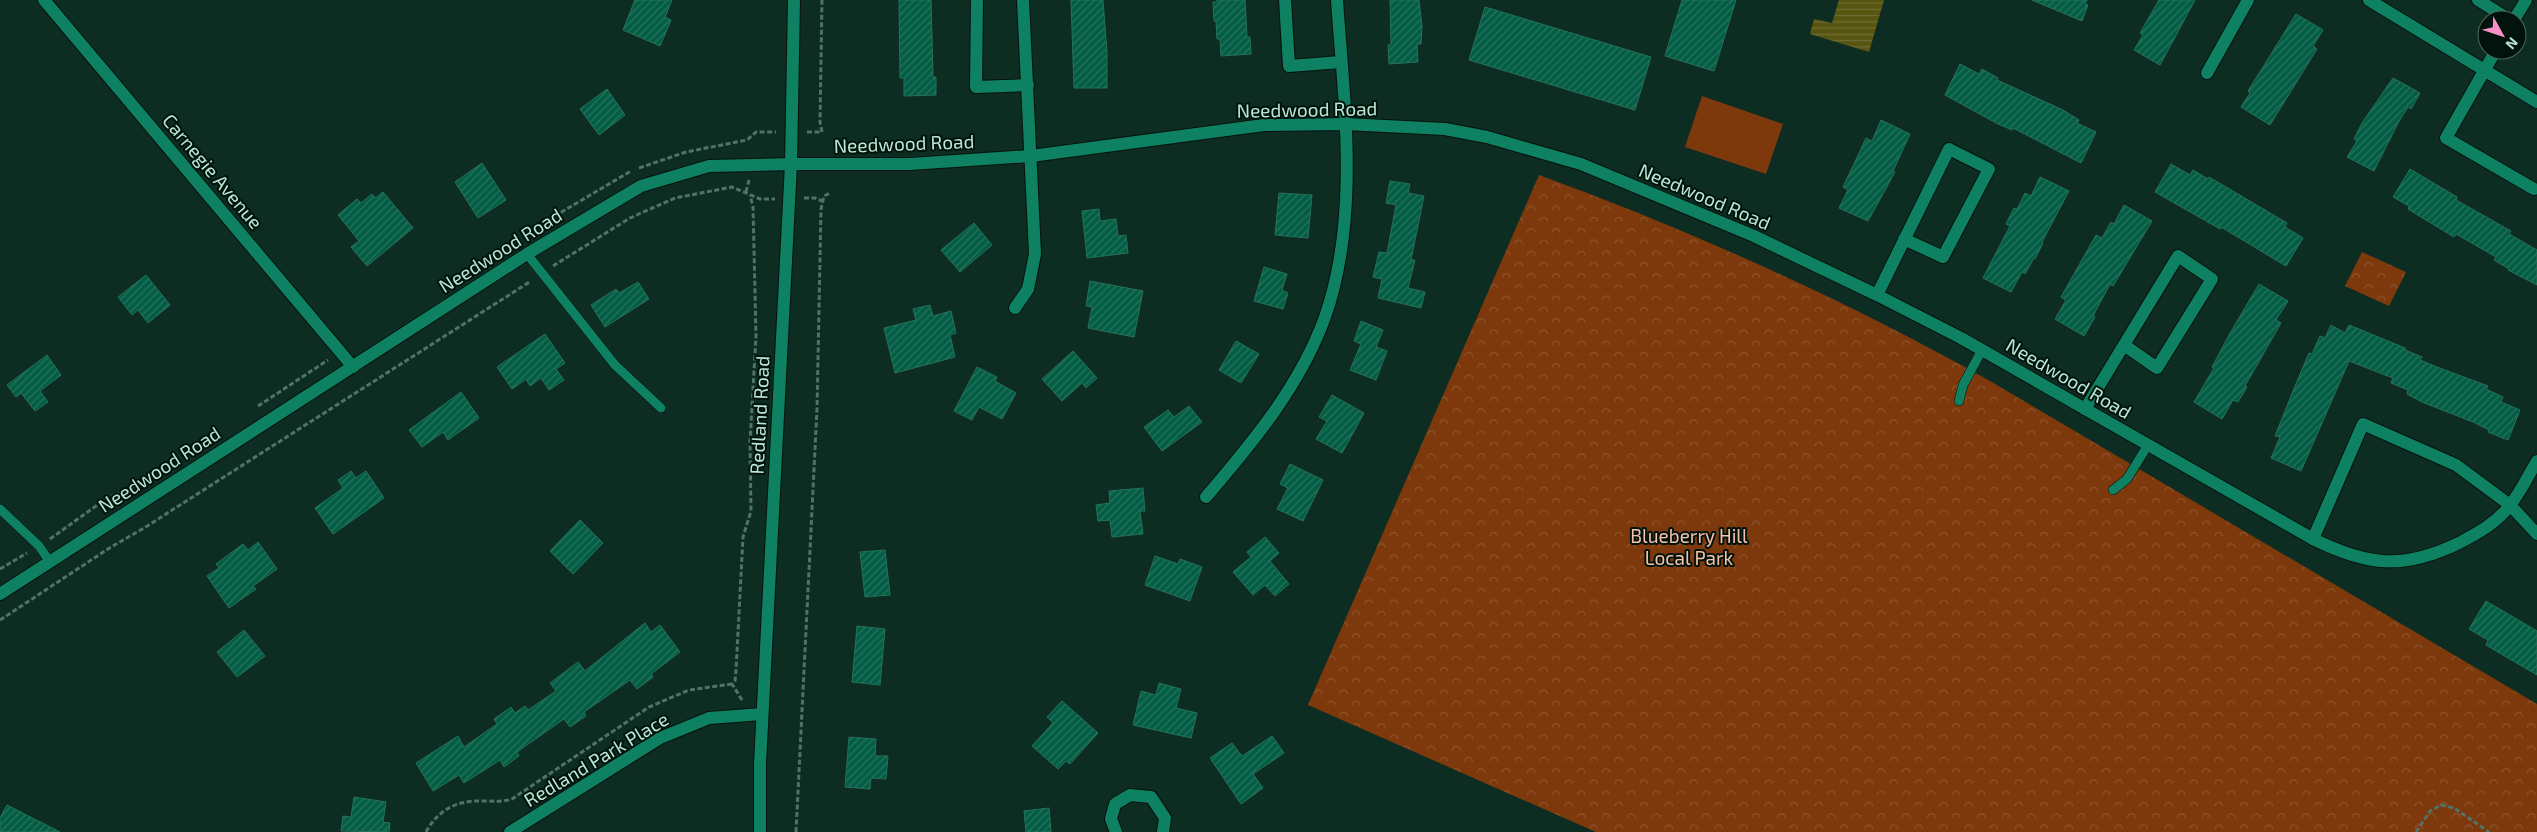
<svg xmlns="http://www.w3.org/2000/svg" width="2537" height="832" viewBox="0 0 2537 832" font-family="'Exo 2',sans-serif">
  <defs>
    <pattern id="park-crowns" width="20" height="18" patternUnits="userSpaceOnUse" patternTransform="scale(1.25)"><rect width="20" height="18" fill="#7d380c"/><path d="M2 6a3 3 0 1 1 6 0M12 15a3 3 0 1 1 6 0" fill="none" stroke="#8d552e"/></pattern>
    <pattern id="water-rules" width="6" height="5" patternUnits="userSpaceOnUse" patternTransform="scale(1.25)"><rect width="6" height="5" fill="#585511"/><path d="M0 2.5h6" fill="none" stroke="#6e6d33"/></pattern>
    <pattern id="building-hatch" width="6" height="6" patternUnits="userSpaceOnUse" patternTransform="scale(1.25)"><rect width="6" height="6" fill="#035d44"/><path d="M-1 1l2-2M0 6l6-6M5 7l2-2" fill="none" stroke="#26745e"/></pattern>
  </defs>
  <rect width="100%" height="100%" fill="#0d2d22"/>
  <path fill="#7d380c" d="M1702,96L1783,124L1766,174L1685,147Z"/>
  <g fill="url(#park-crowns)">
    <path d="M1539,175C1695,232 1845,300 1990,381L2537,704V832H1596L1308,705Z"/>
    <path d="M2362,252L2406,272L2389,306L2345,286Z"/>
  </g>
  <path fill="url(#water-rules)" d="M1839,0H1884L1869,52L1810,34L1814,19L1832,23Z"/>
  <g fill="url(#building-hatch)" stroke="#267258">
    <path d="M635,0H672L665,17L671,20L660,46L623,30Z"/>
    <path d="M899,0H931L933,77H936V95L904,96V78H900Z"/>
    <path d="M1071,0H1103L1107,52V88H1074Z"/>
    <path d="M1217,0H1245L1247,37H1250L1251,54L1221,56L1220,39H1217L1216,21H1214L1213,2H1217Z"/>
    <path d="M1390,0H1419L1422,26L1421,44H1417L1418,62L1389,64L1388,45H1391Z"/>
    <path d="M1682,0H1736L1714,71L1665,56Z"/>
    <path d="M2032,0H2087L2085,4L2088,5L2082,21Z"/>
    <path d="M2159,0H2195L2160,65L2134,50L2143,35L2140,33Z"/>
    <path d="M1485,7L1651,57L1635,110L1469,60Z"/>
    <path d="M2296,14L2323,30L2313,46L2317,49L2270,125L2241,107L2250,93L2248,91Z"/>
    <path d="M1960,64L1979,74L1982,69L1998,78L1997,80L2063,110L2079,120L2077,123L2096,132L2081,163L2013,128L2012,130L1996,123L1945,95Z"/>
    <path d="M2393,78L2420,93L2411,109L2408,107L2398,123L2374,171L2347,157L2357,141L2354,139L2362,123Z"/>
    <path d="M607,89L625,115L599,135L580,109Z"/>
    <path d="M1881,120L1910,134L1893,171L1895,172L1868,221L1839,208L1848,190L1843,187L1853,166L1866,138L1872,141Z"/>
    <path d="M482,163L506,200L478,218L455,182Z"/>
    <path d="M2171,164L2190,175L2193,170L2208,179L2209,177L2287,223L2285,227L2303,238L2286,266L2221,227L2220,229L2155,192Z"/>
    <path d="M2410,169L2457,197L2456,200L2511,231L2509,234L2537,250V285L2508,270L2509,269L2494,260L2496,257L2456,234L2454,237L2408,209L2409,206L2393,197Z"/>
    <path d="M2040,177L2069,191L2042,242L2043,243L2035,259L2034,258L2025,274L2022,272L2011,292L1983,278L2010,226L2006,224L2014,208L2017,209L2025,193L2031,196Z"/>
    <path d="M1390,181L1410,184L1408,193L1424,196L1411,260H1415L1408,288L1425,292L1421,308L1378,298L1382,279L1373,277L1379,252L1387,253L1396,205L1386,203Z"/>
    <path d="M383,192L413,228L367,266L351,247L359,241L338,215L357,199L361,203L372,194L375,198Z"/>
    <path d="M1279,193L1312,195L1308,238L1275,235Z"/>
    <path d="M2124,205L2152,221L2113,286L2110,284L2093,316L2095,317L2084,336L2055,319L2066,300L2061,297L2096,235L2102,238L2111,222L2114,224Z"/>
    <path d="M1099,209L1100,221L1116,219L1118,236L1126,235L1128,253L1087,258L1082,211Z"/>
    <path d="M974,223L992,245L960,272L941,250Z"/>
    <path d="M1264,267L1287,274L1282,290L1288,293L1283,309L1254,301Z"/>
    <path d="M146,275L170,305L148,323L138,310L132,315L118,297Z"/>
    <path d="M1090,281L1143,291L1134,337L1088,328L1092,307L1086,306Z"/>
    <path d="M638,282L649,299L605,327L591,305L616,289L619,293Z"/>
    <path d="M2259,284L2288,301L2276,320L2281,323L2245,386L2247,387L2238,402L2233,400L2222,419L2194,402L2214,368L2212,367L2229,335Z"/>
    <path d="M930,305L933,316L951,311L956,333L950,335L955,357L895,373L884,328L916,320L913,309Z"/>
    <path d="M1361,321L1383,330L1376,347L1387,351L1376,380L1350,370L1361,344L1354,341Z"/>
    <path d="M2331,325L2345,333L2349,325L2405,348V350L2422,357L2420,360L2437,367L2488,386L2486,389L2503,397L2501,402L2520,410L2508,440L2488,432L2489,430L2473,422L2422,402L2407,394L2408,390L2391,383L2393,378L2349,361L2301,471L2271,458L2280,437L2275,436L2295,386L2309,353L2312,354L2320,336L2325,338Z"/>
    <path d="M545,334L565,363L556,369L564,380L549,390L541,378L530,386L526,379L512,389L497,367Z"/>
    <path d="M1236,341L1259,354L1241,383L1219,370Z"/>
    <path d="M1073,351L1097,378L1086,388L1082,383L1062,401L1042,379Z"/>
    <path d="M47,355L61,375L40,391L48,402L35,411L21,393L16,397L7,385Z"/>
    <path d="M977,367L997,377L995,381L1016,393L1002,419L979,407L972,420L954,411Z"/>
    <path d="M461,392L479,418L448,440L443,432L422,447L409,430Z"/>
    <path d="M1332,395L1364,413L1342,453L1316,439L1327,421L1319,417Z"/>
    <path d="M1189,406L1202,422L1162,451L1144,427L1168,410L1174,417Z"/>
    <path d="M1290,464L1323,480L1303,521L1277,509L1288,488L1280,484Z"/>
    <path d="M351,471L356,478L366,471L384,498L333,534L315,508L343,488L338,480Z"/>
    <path d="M1143,488L1145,511H1140L1143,534L1112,537L1110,520L1098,521L1096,505L1110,503L1109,491Z"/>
    <path d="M580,520L603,543L573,574L550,551Z"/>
    <path d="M1265,537L1279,553L1270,561L1289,584L1275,596L1265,585L1253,595L1233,572L1251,557L1247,552Z"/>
    <path d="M258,542L277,569L253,586L256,589L229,608L207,576L219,568L216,564L243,544L248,550Z"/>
    <path d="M885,550L890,595L865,597L860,552Z"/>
    <path d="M1155,556L1178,564L1180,559L1202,567L1190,601L1145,585Z"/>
    <path d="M2486,601L2537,631V675L2486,645L2488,640L2469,629Z"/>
    <path d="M645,623L651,632L660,625L680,652L651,674L653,677L637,689L630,680L584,712L586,716L570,727L564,719L517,752L519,756L504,767L500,760L464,783L459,775L433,791L416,763L458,736L464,747L497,724L494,719L511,707L515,713L525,706L528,710L556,691L550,683L578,662L585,671Z"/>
    <path d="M857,626L885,629L880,685L852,682Z"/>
    <path d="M244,630L265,656L237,677L217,652Z"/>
    <path d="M1159,683L1181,689L1176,708L1197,713L1191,738L1133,725L1141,691L1156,695Z"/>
    <path d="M1062,701L1098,733L1070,764L1066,761L1058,769L1032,746L1053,723L1047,717Z"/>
    <path d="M1272,736L1284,753L1253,774L1263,788L1241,804L1210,758L1232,743L1242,756Z"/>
    <path d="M849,737L876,739L875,756H888L886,779L871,778L870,789L845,787Z"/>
    <path d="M354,797L386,802L383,822L390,823L389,832L341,831L343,816L351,817Z"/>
    <path d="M7,805L60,832H0V818Z"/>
    <path d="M1049,808L1051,832H1026L1024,811Z"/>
  </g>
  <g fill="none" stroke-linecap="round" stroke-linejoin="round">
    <g stroke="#06120d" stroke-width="10">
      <g id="service">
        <path d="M527,254L615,365L661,408"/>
        <path d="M1959,401L1963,385L1982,350"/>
        <path d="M2113,490L2127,479L2148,445"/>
        <path d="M0,509L39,546L50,562"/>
      </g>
    </g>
    <g stroke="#06120d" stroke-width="14">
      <g id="minor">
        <path d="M44,0L353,367"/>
        <path d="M977,0L976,87L1028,85"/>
        <path d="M1285,0L1289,66L1341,62"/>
        <path d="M2369,0L2537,102"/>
        <path d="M2478,0L2510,20"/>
        <path d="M2514,20L2526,0"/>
        <path d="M2496,50L2446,138L2534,189"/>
        <path d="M2207,73L2248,0"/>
        <path d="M791,164H910L1031,156L1264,125L1345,124L1445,129L1487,137L1581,164L1754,236L1877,295L1961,338L2313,539C2368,566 2403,570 2459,543C2478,533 2498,522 2511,504C2521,491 2528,476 2537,461"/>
        <path d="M1877,295C1901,246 1925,197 1949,149L1989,169L1943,257L1904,239"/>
        <path d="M1015,308L1028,289L1035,254L1023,0"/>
        <path d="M2085,409L2178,256L2212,279L2157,368L2124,345"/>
        <path d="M1206,497C1253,442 1300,386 1325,317C1360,217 1344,103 1337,0"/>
        <path d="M2313,539L2363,424L2456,465L2510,505L2537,534"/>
        <path d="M510,832L660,738L709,718L762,714"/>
        <path d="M1116,832L1111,819L1115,804L1130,795L1151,797L1165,818L1163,832"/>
      </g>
    </g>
    <g stroke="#06120d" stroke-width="14">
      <path id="tertiary" d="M0,594L527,254L641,186L709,166L791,164"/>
    </g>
    <g stroke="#06120d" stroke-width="14">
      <path id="secondary" d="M760,832V764L791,164L794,0"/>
    </g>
    <g stroke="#4f7465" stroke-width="3" stroke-dasharray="5 2.5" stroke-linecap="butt">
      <path d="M807,132H822L820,122L822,0"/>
      <path d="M639,168L686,152L747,140L756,132H776"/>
      <path d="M746,192L749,180"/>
      <path d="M804,198H815L822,201"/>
      <path d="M548,220L631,171"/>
      <path d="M553,266L630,218L675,198L732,187L760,199H775"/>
      <path d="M258,406L328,360"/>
      <path d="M50,539L107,498L136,486"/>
      <path d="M0,569L27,553"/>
      <path d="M0,620L111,547L144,528L531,281"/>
      <path d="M742,700L732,684L735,681L736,671L743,537L751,511L750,442L756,336L753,207L750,195"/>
      <path d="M426,832C439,808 459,800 484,801C494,801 503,802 512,799L649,707L689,690L732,684"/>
      <path d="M796,832L817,409L821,209L824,196L830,193"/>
      <path d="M2416,832L2430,811L2441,805L2454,808L2489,832"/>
    </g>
    <use href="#service" stroke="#0d8161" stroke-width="9"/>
    <use href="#minor" stroke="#0d8161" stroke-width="12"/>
    <use href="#tertiary" stroke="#0d8161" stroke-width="12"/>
    <use href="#secondary" stroke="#0d8161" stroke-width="12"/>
  </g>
  <g text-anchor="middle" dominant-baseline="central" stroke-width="4" stroke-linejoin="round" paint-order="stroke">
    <g font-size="19" fill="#bae7d3" stroke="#01130c">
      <text transform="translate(1307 109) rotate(-1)">Needwood Road</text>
      <text transform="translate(904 143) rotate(-2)">Needwood Road</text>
      <text transform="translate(213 171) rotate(50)">Carnegie Avenue</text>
      <text transform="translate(1705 196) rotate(23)">Needwood Road</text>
      <text transform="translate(500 250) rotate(-32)">Needwood Road</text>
      <text transform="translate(2069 378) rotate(30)">Needwood Road</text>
      <text transform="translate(759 415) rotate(-87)">Redland Road</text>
      <text transform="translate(159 469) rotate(-33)">Needwood Road</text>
      <text transform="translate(596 759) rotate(-31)">Redland Park Place</text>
    </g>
    <g font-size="19" fill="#f6c2a9" stroke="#01130c">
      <text x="1689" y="535">Blueberry Hill<tspan x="1689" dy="22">Local Park</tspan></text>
    </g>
  </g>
  <g transform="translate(2502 35) rotate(130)"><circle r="24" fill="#01130c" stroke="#4b685c"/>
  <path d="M0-4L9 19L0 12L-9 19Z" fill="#f98fc9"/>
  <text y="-8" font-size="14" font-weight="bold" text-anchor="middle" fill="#bae7d3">N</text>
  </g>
</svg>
